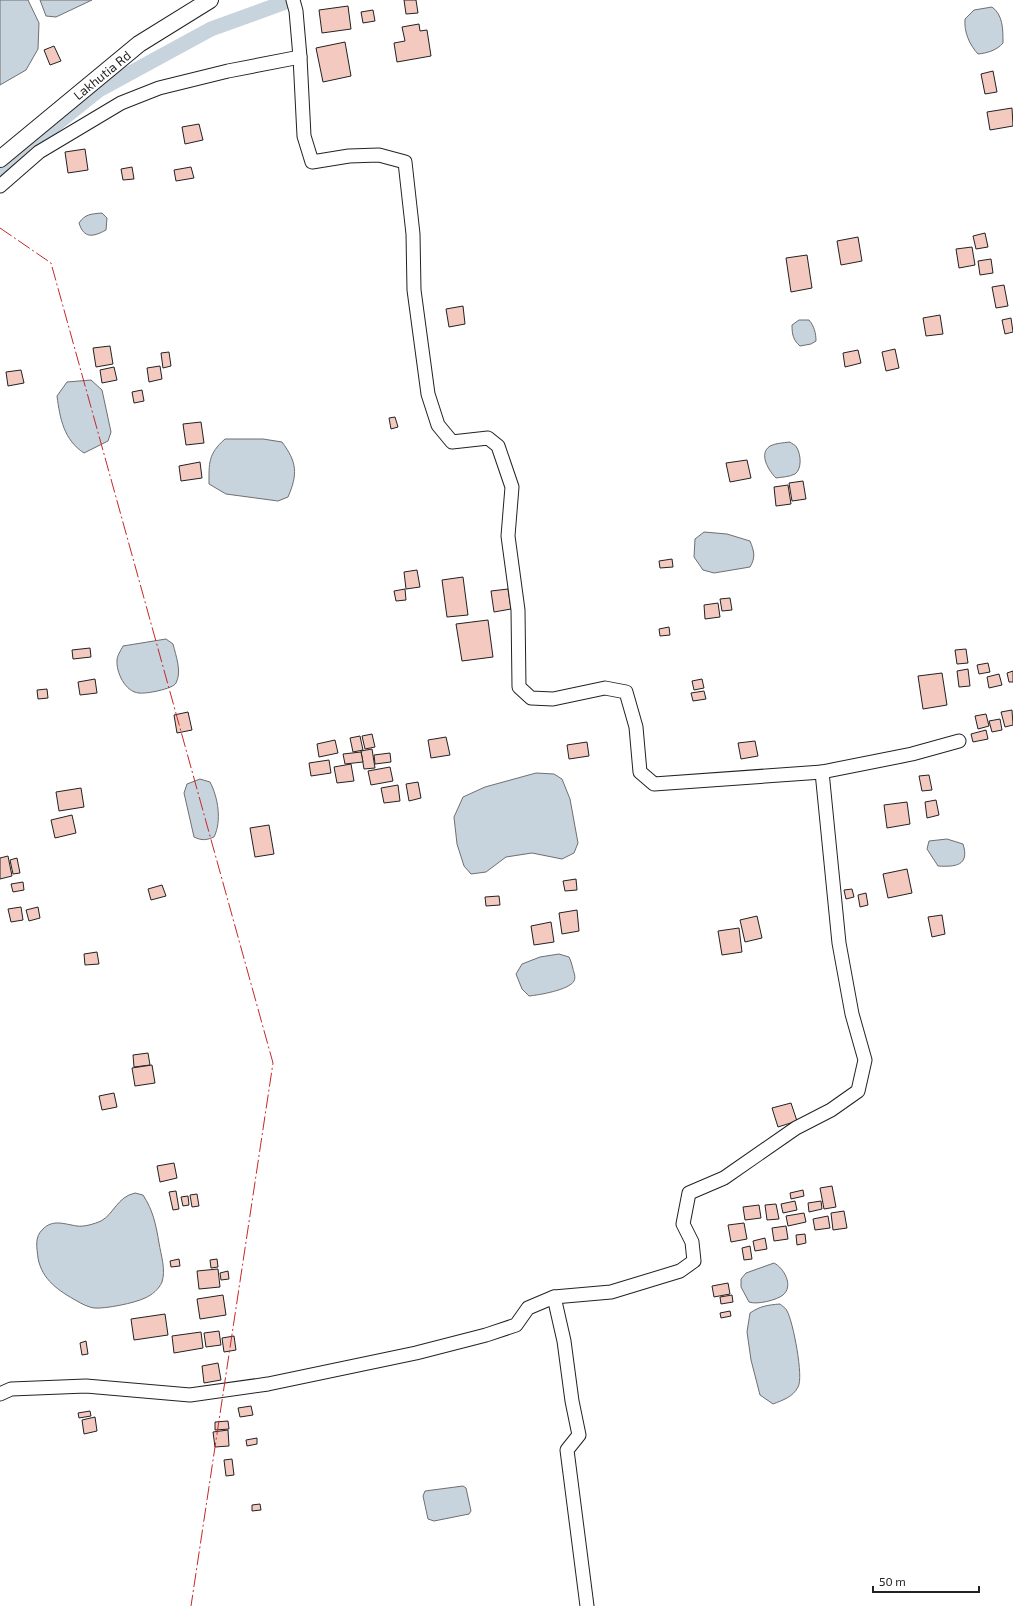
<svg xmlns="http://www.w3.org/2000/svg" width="1013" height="1606" viewBox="0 0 1013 1606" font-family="'Exo 2',sans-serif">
  <rect width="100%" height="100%" fill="#fff"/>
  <g fill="#c7d3dd" stroke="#6f6f6f">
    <path d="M0,0H28L39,23L38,49L26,70L0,85Z"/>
    <path d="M40,0H92L56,17L46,16Z"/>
    <path d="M992,7C1003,15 1003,29 1003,43C997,50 988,53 978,54C969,44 964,32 965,19L974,10Z"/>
    <path d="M102,213L107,218L106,230C93,237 84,239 79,223C85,214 91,214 102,213Z"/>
    <path d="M799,320H809C814,326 816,333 816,341L811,344L800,346C793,340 792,334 792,325Z"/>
    <path d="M91,380L102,390L111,432L108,441L84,453C64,440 60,419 57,396L67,382Z"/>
    <path d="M225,439H263L282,442C297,462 298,474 288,497L278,501L226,494L209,484C209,463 208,454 225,439Z"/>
    <path d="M790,442C792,444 796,445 797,448C801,455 802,469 795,474C789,477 782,477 776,478C769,471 758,454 770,446C776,443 783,443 790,442Z"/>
    <path d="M704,532L727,534L750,541C754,551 756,557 750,567L714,573L703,570L694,557L695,539Z"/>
    <path d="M166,639L173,644C176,656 182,672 176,683C173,689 146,694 139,693C125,692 116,672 117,660C117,656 121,650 123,646Z"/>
    <path d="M536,773L554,774L562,779L570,799L578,843L574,853L562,859L532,853L506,857L486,872L471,874L464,866L457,844L454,817L463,797L485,787Z"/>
    <path d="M200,779L210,782C218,797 222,821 214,837C207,840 202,841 194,837L184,793L187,784Z"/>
    <path d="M947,839L963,844C970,866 955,867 938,866L927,849L929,841Z"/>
    <path d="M559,954L569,957C571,961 572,965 573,969C574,973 576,977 574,981C569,990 539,995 529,996L522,989L516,974L522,964L540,957Z"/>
    <path d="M135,1193L143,1195C153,1210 156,1225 159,1243C161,1255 166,1270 162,1282C159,1289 152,1295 145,1298C135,1303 105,1309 94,1308C88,1307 82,1304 77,1301C59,1291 42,1280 38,1258C37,1248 34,1237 43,1229C53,1219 64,1224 77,1226C84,1227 94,1224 101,1221C114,1214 117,1197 135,1193Z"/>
    <path d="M774,1263C784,1268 794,1286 783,1295C777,1300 757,1305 749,1302L741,1287V1279L746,1273Z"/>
    <path d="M780,1304C782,1306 786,1308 787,1311C793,1321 804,1378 798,1387C793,1397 783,1400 773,1404L760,1395L751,1360L747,1332L750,1313C760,1306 768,1305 780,1304Z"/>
    <path d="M463,1486L466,1488L471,1511L469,1514L434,1521L428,1519L423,1496L425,1491Z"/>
  </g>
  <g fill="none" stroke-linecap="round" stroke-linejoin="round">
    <path stroke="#c7d3dd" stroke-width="15" d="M0,169L99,90L211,29L291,0"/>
  </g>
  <g fill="#f3c9c0" stroke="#222">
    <path d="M404,0H416L418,13L406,14Z"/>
    <path d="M348,6L351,29L322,33L319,10Z"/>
    <path d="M373,10L375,21L363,23L361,12Z"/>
    <path d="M419,24L420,31L427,30L431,56L397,62L394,43L405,41L402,27Z"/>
    <path d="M345,42L351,76L323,82L316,48Z"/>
    <path d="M54,46L61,61L50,65L44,50Z"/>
    <path d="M993,71L997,92L985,94L981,74Z"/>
    <path d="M1012,108L1013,126L990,130L987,112Z"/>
    <path d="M199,124L203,140L185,144L182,127Z"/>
    <path d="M85,149L88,170L68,173L65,152Z"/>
    <path d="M132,167L134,179L123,180L121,169Z"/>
    <path d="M191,167L194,178L176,181L174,170Z"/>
    <path d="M985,233L988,247L976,249L973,236Z"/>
    <path d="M858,237L862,261L841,265L837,241Z"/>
    <path d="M972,247L975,265L959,268L956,249Z"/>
    <path d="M807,255L812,288L791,292L786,258Z"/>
    <path d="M991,259L993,273L980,275L978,261Z"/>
    <path d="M1004,285L1008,306L996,308L992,287Z"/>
    <path d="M463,306L465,324L449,327L446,309Z"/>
    <path d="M940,315L943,334L926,336L923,318Z"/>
    <path d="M1011,318L1013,332L1005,334L1002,320Z"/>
    <path d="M110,346L113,364L96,367L93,348Z"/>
    <path d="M895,349L899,368L886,371L882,352Z"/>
    <path d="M858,350L861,363L845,367L843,353Z"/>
    <path d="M169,352L171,366L163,368L161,353Z"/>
    <path d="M160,366L162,379L149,382L147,368Z"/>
    <path d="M114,367L117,380L102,383L100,370Z"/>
    <path d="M21,370L24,383L8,386L6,372Z"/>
    <path d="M142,390L144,401L134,403L132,392Z"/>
    <path d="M395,417L398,427L391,429L389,418Z"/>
    <path d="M201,422L204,443L186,445L183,424Z"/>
    <path d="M747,460L751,478L730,482L726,463Z"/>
    <path d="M200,462L202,478L181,481L179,466Z"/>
    <path d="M803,481L806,499L792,501L789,483Z"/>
    <path d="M788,485L791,504L776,506L774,487Z"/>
    <path d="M672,559L673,567L660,568L659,561Z"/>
    <path d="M417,570L420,587L406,589L404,572Z"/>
    <path d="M463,577L468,615L447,617L442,580Z"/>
    <path d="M405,589L406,600L396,601L394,591Z"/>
    <path d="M508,589L511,609L494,612L491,591Z"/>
    <path d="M730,598L732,610L722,611L720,599Z"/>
    <path d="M718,603L720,617L705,619L704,605Z"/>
    <path d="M488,620L493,657L462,661L456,624Z"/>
    <path d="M669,627L670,635L660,636L659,629Z"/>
    <path d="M90,648L91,657L73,659L72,650Z"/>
    <path d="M966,649L968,663L957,664L955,650Z"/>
    <path d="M988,663L990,672L979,674L977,665Z"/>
    <path d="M968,669L970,686L959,687L957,671Z"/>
    <path d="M1013,671V682H1009L1007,673Z"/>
    <path d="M942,673L947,705L923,709L918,676Z"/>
    <path d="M999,674L1002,685L989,688L987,677Z"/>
    <path d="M95,679L97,693L80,695L78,682Z"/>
    <path d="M702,679L704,688L694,690L692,681Z"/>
    <path d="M47,689L48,698L38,699L37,690Z"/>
    <path d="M704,691L706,699L693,701L691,693Z"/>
    <path d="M1012,710L1013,725L1005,727L1001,712Z"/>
    <path d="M188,712L192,730L177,733L174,715Z"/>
    <path d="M986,714L989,726L978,729L975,716Z"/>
    <path d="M1000,719L1002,730L992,732L989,721Z"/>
    <path d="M986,730L988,739L973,742L971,734Z"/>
    <path d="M372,734L375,747L365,749L362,736Z"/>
    <path d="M360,736L363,750L353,752L350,738Z"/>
    <path d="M446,737L450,755L431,758L428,740Z"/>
    <path d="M335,740L338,753L319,757L317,744Z"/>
    <path d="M755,741L758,756L741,759L738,743Z"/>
    <path d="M587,742L589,756L569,759L567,745Z"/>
    <path d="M372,749L375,768L364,769L361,751Z"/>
    <path d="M361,752L363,762L345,764L343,754Z"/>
    <path d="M390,753L391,762L375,764L374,755Z"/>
    <path d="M329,760L331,773L311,776L309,763Z"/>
    <path d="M351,764L354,781L337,783L334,767Z"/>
    <path d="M390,767L393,781L371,785L368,771Z"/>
    <path d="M929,775L932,790L922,791L919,776Z"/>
    <path d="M418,782L421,798L409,801L406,784Z"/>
    <path d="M398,785L400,801L384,803L381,788Z"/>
    <path d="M81,788L84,807L59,811L56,792Z"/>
    <path d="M936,800L939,815L927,818L925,802Z"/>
    <path d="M907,802L910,824L887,828L884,805Z"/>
    <path d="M72,815L76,833L55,838L51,820Z"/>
    <path d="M269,825L274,854L255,857L250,828Z"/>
    <path d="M8,856L12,876L0,879V858Z"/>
    <path d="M17,858L20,873L13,874L10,860Z"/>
    <path d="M907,869L912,893L888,898L883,874Z"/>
    <path d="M576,879L577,890L565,891L563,881Z"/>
    <path d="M23,882L24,890L13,892L11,884Z"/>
    <path d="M162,885L166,896L151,900L148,889Z"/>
    <path d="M852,889L854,897L846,899L844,890Z"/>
    <path d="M866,893L868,905L860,907L858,895Z"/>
    <path d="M499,896L500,905L486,906L485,897Z"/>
    <path d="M21,907L23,920L11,922L8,909Z"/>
    <path d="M38,907L40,918L29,921L26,910Z"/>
    <path d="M577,910L579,931L562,934L559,913Z"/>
    <path d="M942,915L945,934L932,937L928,917Z"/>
    <path d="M757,916L762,938L745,942L740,920Z"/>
    <path d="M551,922L554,942L534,945L531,926Z"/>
    <path d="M739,928L742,952L722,955L718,931Z"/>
    <path d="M97,952L99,964L85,965L84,954Z"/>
    <path d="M148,1053L150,1065L134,1067L133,1055Z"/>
    <path d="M152,1065L155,1083L135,1086L132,1068Z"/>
    <path d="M114,1093L117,1107L102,1110L99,1096Z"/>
    <path d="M791,1103L797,1121L778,1127L772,1108Z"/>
    <path d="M174,1163L177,1178L160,1182L157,1166Z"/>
    <path d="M832,1186L836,1207L824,1209L820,1188Z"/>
    <path d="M803,1190L804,1196L791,1199L790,1193Z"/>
    <path d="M176,1191L179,1209L173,1210L169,1192Z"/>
    <path d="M197,1194L199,1206L192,1207L190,1195Z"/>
    <path d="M188,1196L189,1205L183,1206L181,1197Z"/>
    <path d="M795,1201L797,1210L783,1213L781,1204Z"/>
    <path d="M821,1201L822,1209L809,1212L808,1203Z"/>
    <path d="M776,1204L779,1219L767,1220L765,1205Z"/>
    <path d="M759,1205L761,1218L745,1220L743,1207Z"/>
    <path d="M844,1211L847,1228L833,1230L831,1213Z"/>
    <path d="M804,1213L806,1222L788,1226L786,1216Z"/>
    <path d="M828,1216L830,1228L815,1230L813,1219Z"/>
    <path d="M744,1223L747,1239L731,1242L728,1225Z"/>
    <path d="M786,1226L788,1239L774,1241L772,1228Z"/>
    <path d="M805,1234L806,1243L797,1245L796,1235Z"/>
    <path d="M765,1238L767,1249L755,1251L753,1241Z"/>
    <path d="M750,1246L752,1259L744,1260L742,1248Z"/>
    <path d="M179,1259L180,1266L171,1267L170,1261Z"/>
    <path d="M217,1259L218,1267L211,1268L210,1260Z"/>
    <path d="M218,1269L220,1287L199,1289L197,1271Z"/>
    <path d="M228,1271L229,1279L221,1280L220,1273Z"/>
    <path d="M728,1283L730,1294L714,1297L712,1286Z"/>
    <path d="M223,1295L226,1315L200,1319L197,1299Z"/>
    <path d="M732,1295L733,1302L721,1304L720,1297Z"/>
    <path d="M730,1311L731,1316L721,1318L720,1313Z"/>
    <path d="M165,1314L168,1335L134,1340L131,1319Z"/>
    <path d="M219,1331L221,1345L206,1347L204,1333Z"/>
    <path d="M201,1332L203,1348L174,1353L172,1336Z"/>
    <path d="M234,1336L236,1350L224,1352L222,1338Z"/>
    <path d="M86,1341L88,1354L82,1355L80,1343Z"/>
    <path d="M218,1363L221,1380L204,1383L202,1366Z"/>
    <path d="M251,1406L253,1415L240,1417L238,1408Z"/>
    <path d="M90,1411L91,1416L79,1418L78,1413Z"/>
    <path d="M95,1417L97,1431L84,1434L82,1420Z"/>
    <path d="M228,1421L229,1429L215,1430V1422Z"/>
    <path d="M228,1430L229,1446L215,1447L213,1432Z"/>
    <path d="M257,1438V1444L247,1446L246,1440Z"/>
    <path d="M232,1459L234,1475L226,1476L224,1460Z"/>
    <path d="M260,1504L261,1510L252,1511V1505Z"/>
  </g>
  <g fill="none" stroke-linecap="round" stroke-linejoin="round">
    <g stroke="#222" stroke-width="15">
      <g id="minor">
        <path d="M293,0L296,11L300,57L304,136L312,162L349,156L379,155L405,162L413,234L414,290L428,394L438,425L452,442L488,438L498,446L512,487L508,536L518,610L519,687L531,698L553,699L605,688L626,692L636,727L640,772L654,784L822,772L912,754L959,741"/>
        <path d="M0,186L39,152L121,103L159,88L228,71L300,57"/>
        <path d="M554,1297L564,1341L572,1401L579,1435L567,1450L587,1606"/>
        <path d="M0,1394L11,1389L86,1386L190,1395L268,1384L416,1353L486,1335L516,1325L528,1308L554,1297L611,1292L680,1271L694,1261L692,1242L683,1224L689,1193L724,1178L796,1128L831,1110L858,1091L865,1060L852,1014L839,943L822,772"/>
      </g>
    </g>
    <g stroke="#222" stroke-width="18">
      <path id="tertiary" d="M0,159L139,44L210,0"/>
    </g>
    <use href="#minor" stroke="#fff" stroke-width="13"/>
    <use href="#tertiary" stroke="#fff" stroke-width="16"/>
    <path stroke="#c62828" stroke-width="1" stroke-dasharray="14 3 2 3" stroke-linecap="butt" d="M0,228L51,263L273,1063L191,1606"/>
  </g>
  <g text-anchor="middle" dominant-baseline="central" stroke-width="3" stroke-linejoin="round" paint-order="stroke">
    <g font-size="13" fill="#222" stroke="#fff">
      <text transform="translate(102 75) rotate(-39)">Lakhutia Rd</text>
    </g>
  </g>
  <path d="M873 1586v6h106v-6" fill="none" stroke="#222222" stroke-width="2"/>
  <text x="879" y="1586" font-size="12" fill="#222222" stroke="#ffffff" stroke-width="3" paint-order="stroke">50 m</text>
</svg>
